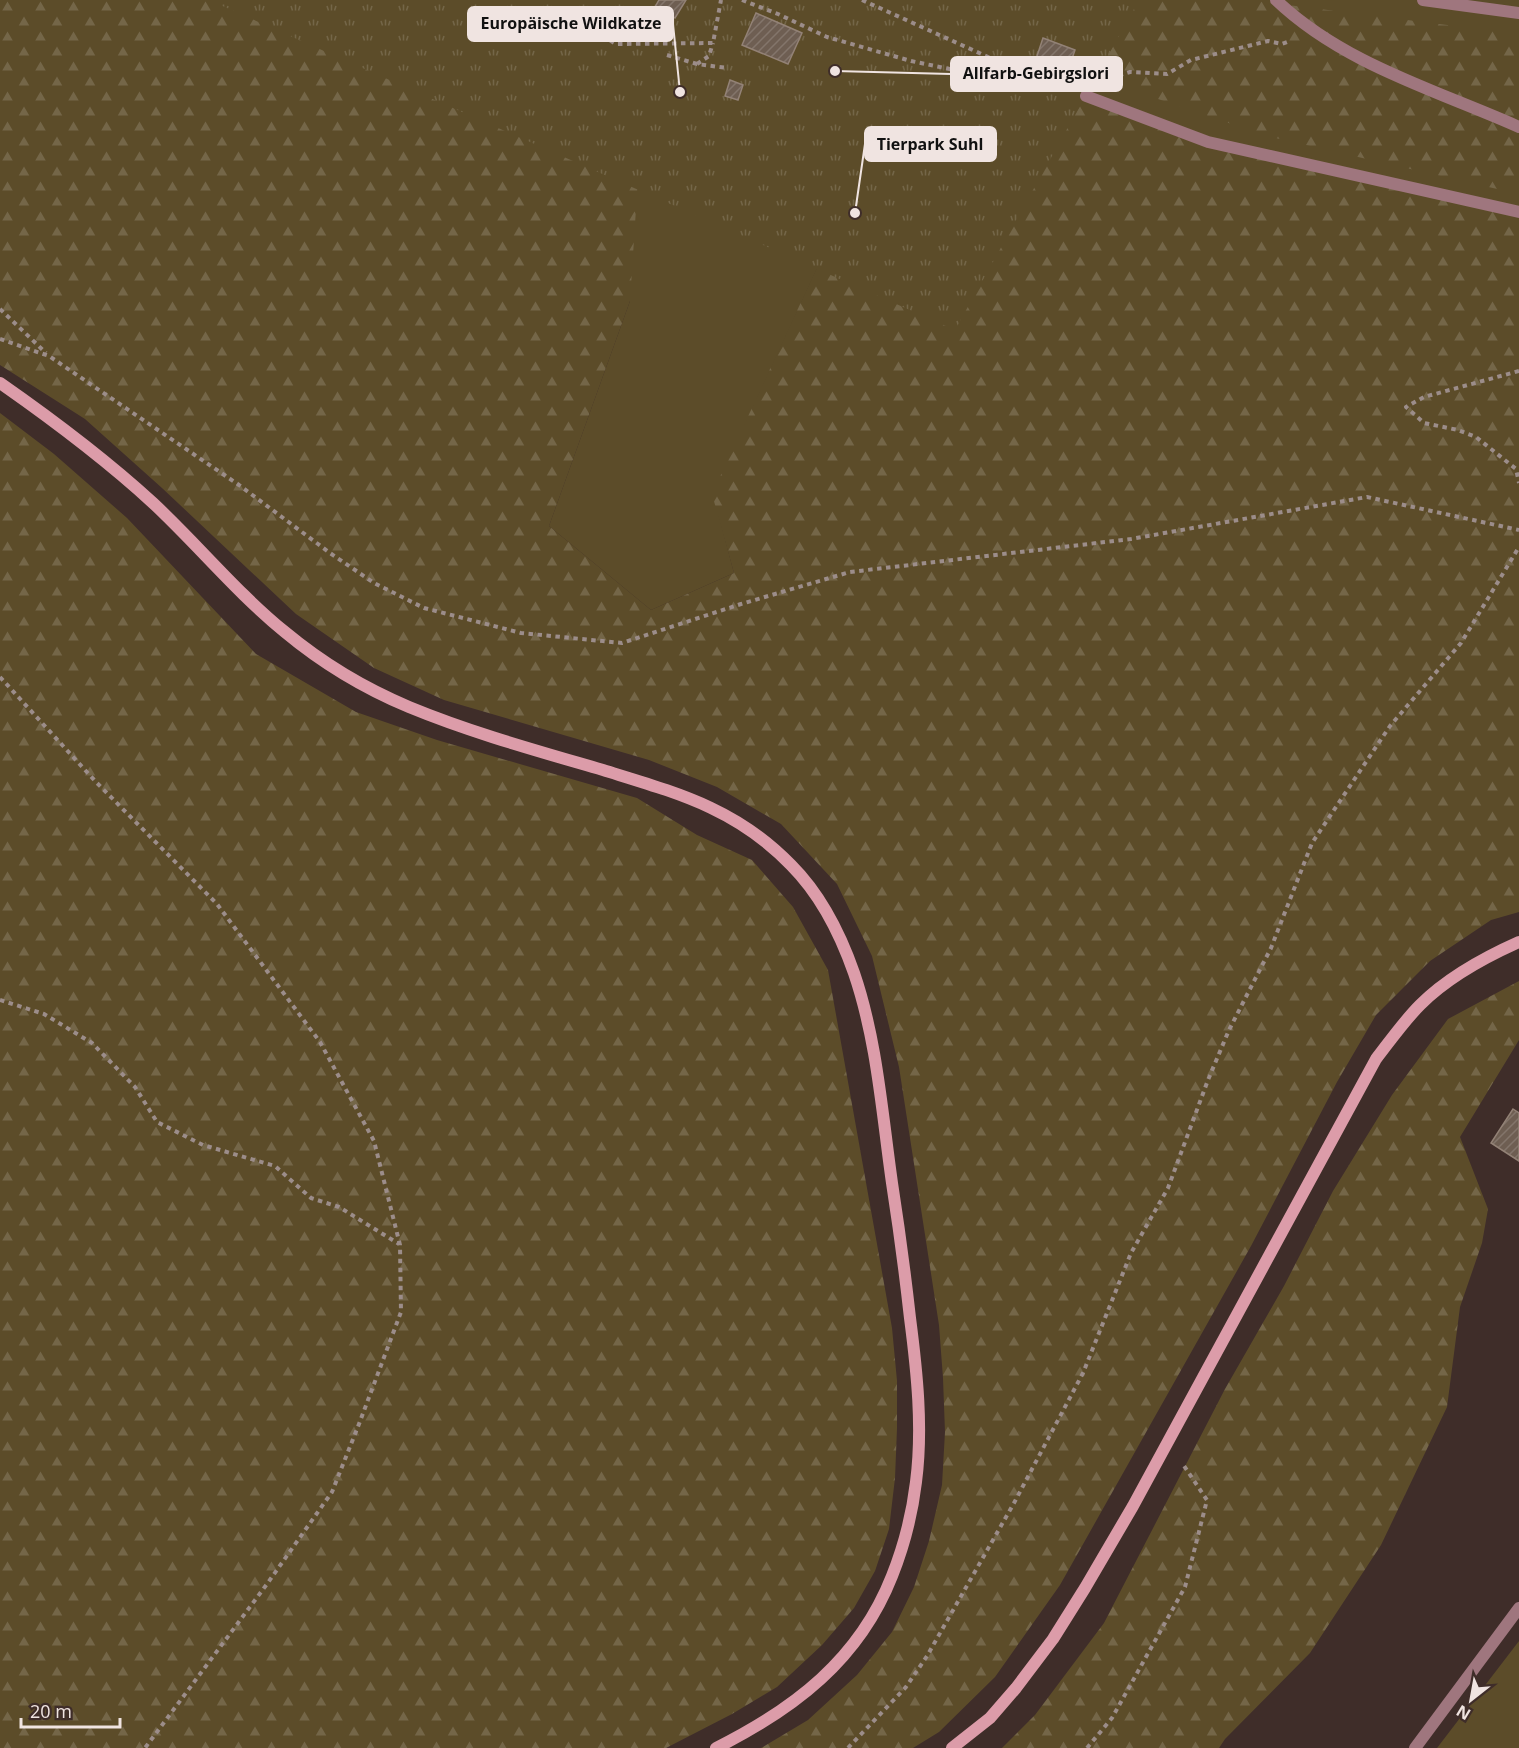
<svg xmlns="http://www.w3.org/2000/svg" width="1519" height="1748" viewBox="0 0 1519 1748" font-family="'Open Sans',sans-serif">
  <defs>
    <pattern id="forest-firs" width="22" height="20" patternUnits="userSpaceOnUse" patternTransform="scale(1.5)"><rect width="22" height="20" fill="#5c4c29"/><path d="M5 1l3.5 6h-7zM16 11l3.5 6h-7z" fill="#746648"/></pattern>
    <pattern id="park-tufts" width="24" height="20" patternUnits="userSpaceOnUse" patternTransform="scale(1.5)"><rect width="24" height="20" fill="#5c4c29"/><path d="M3 7l-1-3M5 7V3M7 7l1-3M15 17l-1-3M17 17v-4M19 17l1-3" fill="none" stroke="#746648"/></pattern>
    <pattern id="building-hatch" width="6" height="6" patternUnits="userSpaceOnUse" patternTransform="scale(1.5)"><rect width="6" height="6" fill="#6e5e52"/><path d="M-1 1l2-2M0 6l6-6M5 7l2-2" fill="none" stroke="#83756b"/></pattern>
  </defs>
  <rect width="100%" height="100%" fill="#3f2d29"/>
  <g fill="#5c4c29">
    <path d="M519,0H1519V212L904,80L713,494L734,573L651,610L549,526L630,301Z"/>
    <path d="M1519,1641V1748H1437Z"/>
  </g>
  <g fill="url(#forest-firs)">
    <path d="M0,0H519L641,132L630,301L549,526L651,610L734,573L712,494L904,80H1039L1208,142L1519,212V912L1491,920L1430,961L1376,1015L1337,1082L1251,1246L1060,1585L995,1677L939,1732L913,1748H761L808,1720L857,1675L892,1632L914,1587L929,1541L942,1485L945,1432L943,1378L939,1325L899,1067L872,956L837,884L781,824L717,787L649,760L444,700L374,668L296,614L162,488L85,419L0,365Z"/>
    <path d="M892,0H1249L1519,34V194L1267,136L1158,99L1084,68Z"/>
    <path d="M0,413L54,454L127,518L256,654L356,712L437,740L637,798L697,835L752,860L793,907L828,970L892,1328L897,1381V1428L895,1478L889,1529L875,1571L854,1608L822,1645L777,1687L732,1714L666,1748H0Z"/>
    <path d="M1519,981V1040L1460,1137L1488,1209L1482,1243L1460,1307L1447,1407L1381,1545L1310,1653L1225,1739L1219,1748H1002L1035,1715L1104,1623L1225,1389L1284,1286L1333,1191L1392,1095L1448,1019Z"/>
  </g>
  <path fill="url(#park-tufts)" d="M209,0H1139L955,330Z"/>
  <g fill="url(#building-hatch)" stroke="#938276" stroke-width="1.5">
    <path d="M659,0H686L675,18L655,7Z"/>
    <path d="M756,13L802,33L788,64L742,45Z"/>
    <path d="M1043,38L1075,50L1067,73L1035,62Z"/>
    <path d="M730,80L743,85L738,100L725,96Z"/>
    <path d="M1513,1109L1519,1113V1161L1491,1143Z"/>
  </g>
  <g fill="none" stroke-linecap="round" stroke-linejoin="round">
    <g stroke="#9c8d8a" stroke-width="4" stroke-dasharray="4.5 4.5" stroke-linecap="butt">
      <path d="M742,0L778,14L827,37L911,61L1003,80H1039"/>
      <path d="M862,0L1039,80L1065,89"/>
      <path d="M579,22L616,44L713,43L721,0"/>
      <path d="M667,55L697,64L727,68"/>
      <path d="M697,64L709,56L713,43"/>
      <path d="M1111,80L1117,76L1130,72L1167,74L1191,60L1268,41L1282,44L1290,41"/>
      <path d="M0,309L46,353"/>
      <path d="M0,339L49,356L239,485L330,553L374,583L424,608L521,633L622,643L741,604L850,572L1131,539L1367,497L1519,530"/>
      <path d="M1519,371L1424,397L1406,407L1424,423L1458,430L1476,437L1516,469L1519,483"/>
      <path d="M0,677L96,782L217,904L320,1042L374,1141L400,1245L401,1312L359,1424L332,1492L267,1584L145,1748"/>
      <path d="M0,1000L44,1014L92,1043L135,1087L157,1122L203,1145L275,1166L311,1198L339,1207L399,1244"/>
      <path d="M848,1748L906,1687L927,1656L1014,1503L1083,1373L1131,1253L1168,1188L1208,1080L1229,1030L1271,948L1312,843L1390,726L1461,643L1519,547"/>
      <path d="M1087,1748L1112,1718L1185,1587L1207,1500L1182,1463"/>
    </g>
    <g stroke="#9f767e" stroke-width="12">
      <path d="M1276,0C1343,64 1436,90 1519,127"/>
      <path d="M1423,0L1519,13"/>
      <path d="M1086,96L1208,142L1519,212"/>
      <path d="M1415,1748L1519,1608"/>
    </g>
    <g stroke="#dc9ca9" stroke-width="12">
      <path d="M0,383C53,420 105,459 153,503C198,545 237,593 285,632C321,662 366,689 409,707C472,733 538,751 603,770C677,793 736,808 791,865C821,895 840,933 854,973C877,1040 882,1113 892,1183C899,1228 905,1273 910,1318C917,1372 923,1428 916,1482C912,1515 904,1546 892,1576C859,1660 794,1709 716,1748"/>
      <path d="M952,1748L990,1718L1016,1688L1053,1639L1085,1588L1133,1506L1376,1059C1390,1041 1404,1021 1420,1005C1448,977 1483,958 1519,942"/>
    </g>
  </g>
  <path fill="none" stroke="#f0e4e1" stroke-width="2" d="M680 92L673 24M835 71L951 74M855 213L865 144"/>
  <g fill="#f0e4e1" stroke="#3f2d29" stroke-width="2">
    <circle cx="680" cy="92" r="6"/>
    <circle cx="835" cy="71" r="6"/>
    <circle cx="855" cy="213" r="6"/>
  </g>
  <g fill="#f0e4e1" stroke="#f0e4e1" stroke-width="2">
    <rect x="468" y="7" width="205" height="34" rx="6"/>
    <rect x="951" y="57" width="171" height="34" rx="6"/>
    <rect x="865" y="127" width="131" height="34" rx="6"/>
  </g>
  <g font-size="16" text-anchor="middle" font-weight="bold" fill="#111">
    <text x="571" y="29">Europäische Wildkatze</text>
    <text x="1036" y="79">Allfarb-Gebirgslori</text>
    <text x="930" y="150">Tierpark Suhl</text>
  </g>
  <g transform="translate(1471 1700) rotate(211)" stroke="#3f2d29" stroke-width="4.5" paint-order="stroke">
  <path d="M0-4.5L10 22L0 15L-10 22Z" fill="#f0e4e1"/>
  <text y="-9" font-size="16" font-weight="bold" text-anchor="middle" fill="#f0e4e1">N</text>
  </g>
  <path d="M21 1718v9h99v-9" fill="none" stroke="#f0e4e1" stroke-width="3"/>
  <text x="30" y="1718" font-size="18" fill="#f0e4e1" stroke="#3f2d29" stroke-width="4.5" paint-order="stroke">20 m</text>
</svg>
